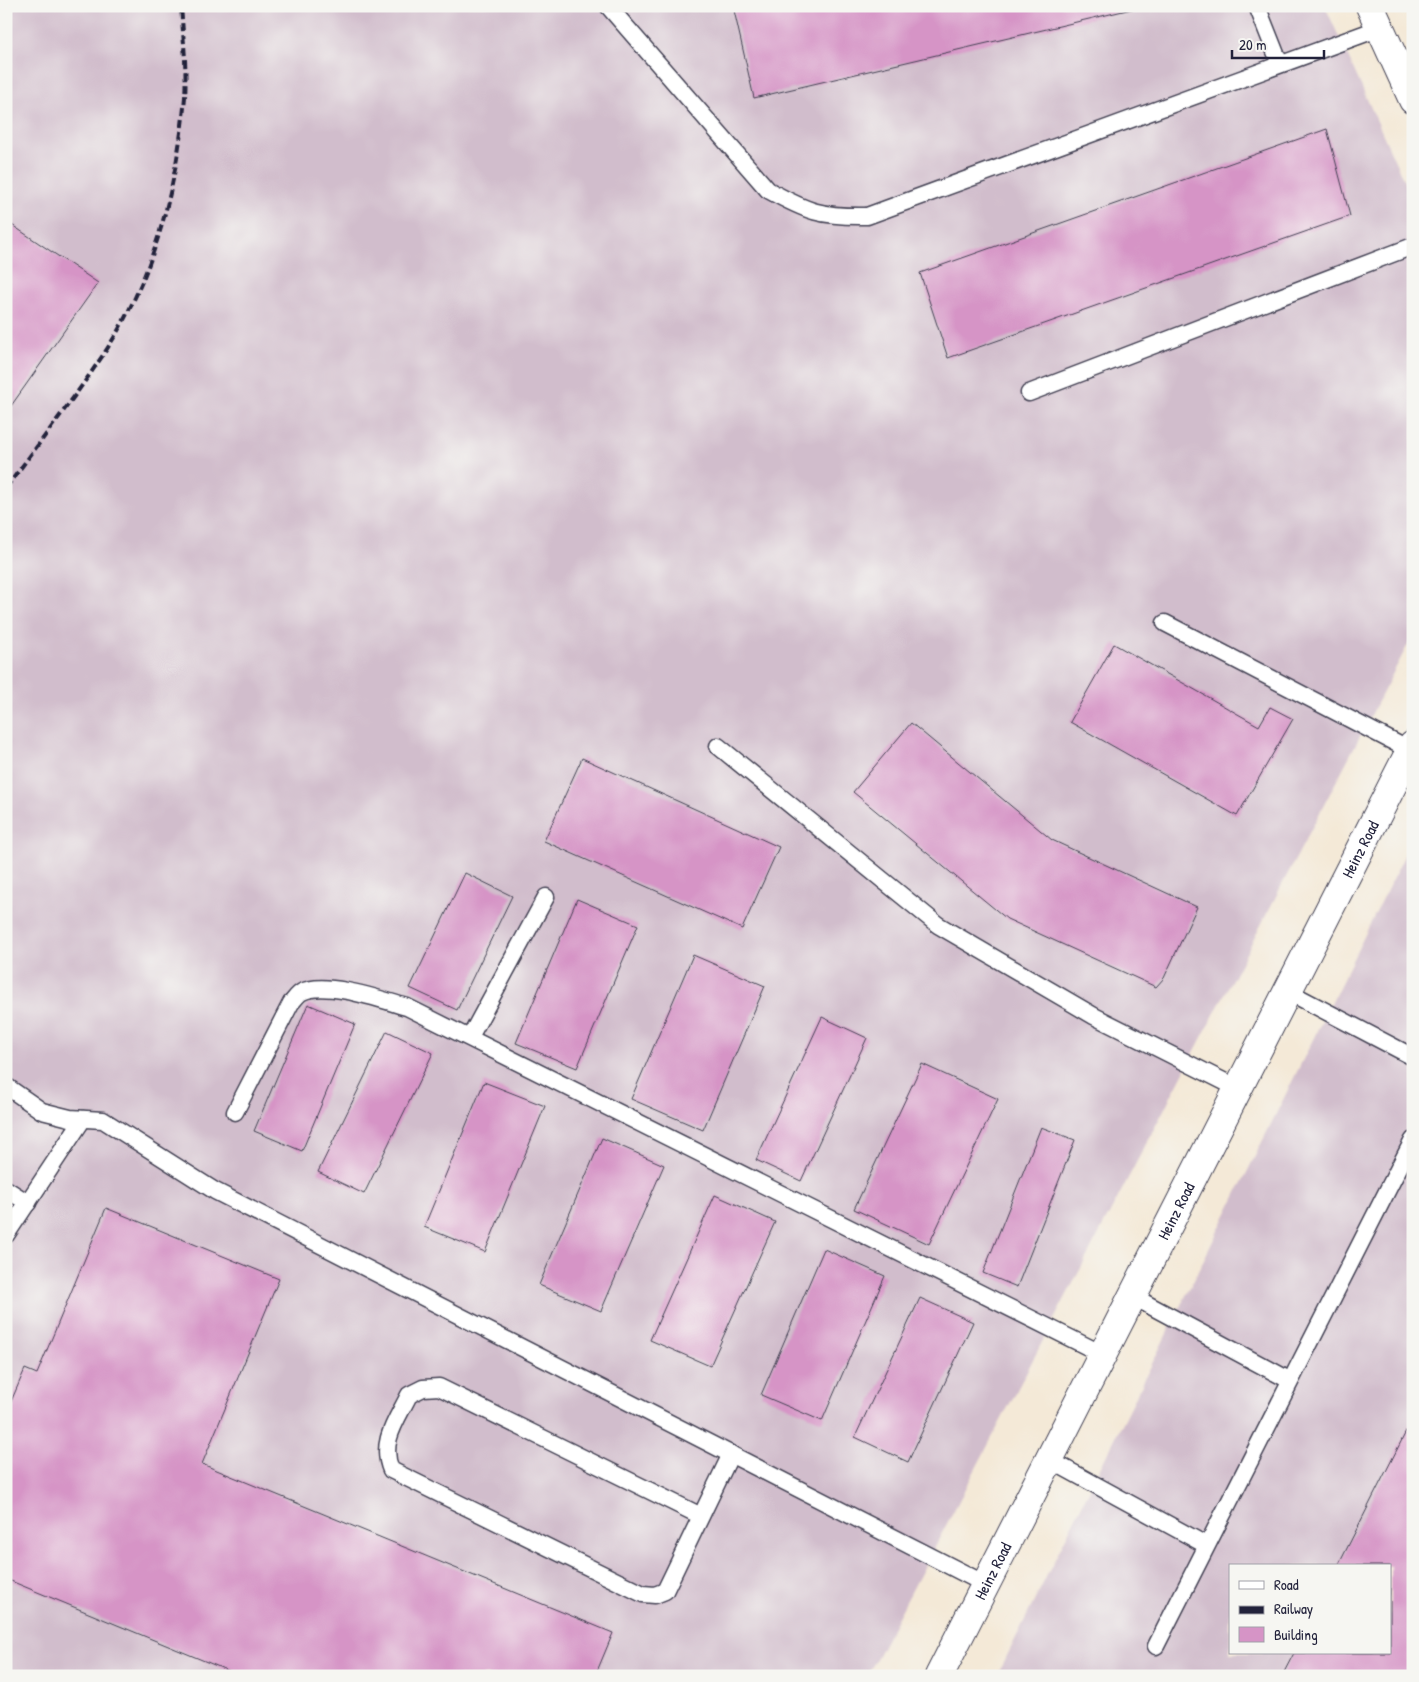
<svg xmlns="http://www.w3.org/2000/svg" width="1419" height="1682" viewBox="0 0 1419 1682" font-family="'Patrick Hand',sans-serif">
  <rect width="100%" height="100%" fill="#f6f6f2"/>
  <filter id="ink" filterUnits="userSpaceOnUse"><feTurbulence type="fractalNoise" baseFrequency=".02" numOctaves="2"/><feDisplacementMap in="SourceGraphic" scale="10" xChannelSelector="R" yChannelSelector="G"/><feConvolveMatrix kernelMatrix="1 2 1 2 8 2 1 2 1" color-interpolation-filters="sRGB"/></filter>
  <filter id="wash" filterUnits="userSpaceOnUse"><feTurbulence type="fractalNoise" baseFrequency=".0096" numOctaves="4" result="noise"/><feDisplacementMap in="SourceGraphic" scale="20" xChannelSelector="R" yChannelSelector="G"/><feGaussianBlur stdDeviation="1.12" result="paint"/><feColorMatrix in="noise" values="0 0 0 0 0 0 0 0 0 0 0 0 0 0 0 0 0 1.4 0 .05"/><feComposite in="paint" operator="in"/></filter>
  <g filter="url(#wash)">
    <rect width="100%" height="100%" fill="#f4e9d7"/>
    <g fill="#d1bdcc" fill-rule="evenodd">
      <path d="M6,6H1325L1413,201V635L867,1676H20L6,1669Z"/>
      <path d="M1413,838V1676H997ZM1230,1566H1390V1653H1230Z"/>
    </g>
    <g id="blocks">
      <g fill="#d694c6">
        <path d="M733,6H1140V7L754,98Z"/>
        <path d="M1327,129L1350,216L948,358L920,273Z"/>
        <path d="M6,221L98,283L6,413Z"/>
        <path d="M1114,644L1259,726L1270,707L1293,719L1237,816L1070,722Z"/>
        <path d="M911,723L1052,840L1197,907L1164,978L1156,987L1007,919L853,792Z"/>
        <path d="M582,758L779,847L742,929L544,841Z"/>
        <path d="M465,873L512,896L457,1010L410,988Z"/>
        <path d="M577,899L638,925L577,1068L516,1043Z"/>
        <path d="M693,955L765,986L703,1130L631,1099Z"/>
        <path d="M308,1004L355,1024L302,1151L254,1131Z"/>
        <path d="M822,1017L867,1038L801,1181L756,1160Z"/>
        <path d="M387,1031L433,1053L364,1194L318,1172Z"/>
        <path d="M922,1064L998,1099L929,1244L854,1209Z"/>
        <path d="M484,1082L545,1106L485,1252L424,1227Z"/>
        <path d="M1041,1127L1075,1140L1017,1287L983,1273Z"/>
        <path d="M602,1138L664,1165L601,1311L539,1285Z"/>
        <path d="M715,1195L775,1222L710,1366L650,1340Z"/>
        <path d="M106,1208L279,1279L202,1464L613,1633L595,1676H241L6,1579V1413L25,1369L37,1374Z"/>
        <path d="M824,1249L885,1276L822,1421L761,1395Z"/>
        <path d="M920,1298L973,1322L908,1462L855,1437Z"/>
        <path d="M1413,1418V1676H1282L1294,1653H1390V1566H1338Z"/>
      </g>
    </g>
  </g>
  <g filter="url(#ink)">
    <use href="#blocks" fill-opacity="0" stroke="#424052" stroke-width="1"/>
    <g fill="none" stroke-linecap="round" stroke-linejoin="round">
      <g stroke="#424052" stroke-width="19">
        <g id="service">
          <path d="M608,6L768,190C808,212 821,217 867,216L1380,28"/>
          <path d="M1257,6L1280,64"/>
          <path d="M1029,393L1413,246"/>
          <path d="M1165,623L1413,752"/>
          <path d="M718,746L938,925L1094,1016L1237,1088"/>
          <path d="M1287,991L1413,1057"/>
          <path d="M470,1037L546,897"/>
          <path d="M6,1086L42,1111L70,1118L103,1120L215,1191L985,1584"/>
          <path d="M235,1112L291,1003C294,1000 298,994 302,992C325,980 382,1000 407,1007L1102,1354"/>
          <path d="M6,1189L28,1203"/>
          <path d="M6,1235L83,1119"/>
          <path d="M1132,1296L1289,1380"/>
          <path d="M1048,1459L1206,1545"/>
          <path d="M701,1516L439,1387L423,1388L409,1395C397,1420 379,1442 391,1470L643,1594L655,1595L665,1591L731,1454"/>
          <path d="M1156,1646L1413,1140"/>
        </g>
      </g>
      <g stroke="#424052" stroke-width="30">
        <g id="minor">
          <path d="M1370,6L1413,100"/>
          <path id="s1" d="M939,1676L1413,745"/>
        </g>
      </g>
      <use href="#service" stroke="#fff" stroke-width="16"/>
      <use href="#minor" stroke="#fff" stroke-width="28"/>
      <path stroke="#22223b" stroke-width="4" stroke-dasharray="8 4" stroke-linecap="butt" d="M6,488C39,443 74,399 105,352C154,277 177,186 185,97C187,67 183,36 181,6"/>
    </g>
  </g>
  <g text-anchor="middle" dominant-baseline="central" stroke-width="4.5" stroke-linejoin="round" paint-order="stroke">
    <g font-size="16" fill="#22223b" stroke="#f6f6f2">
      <text stroke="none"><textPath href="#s1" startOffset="928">Heinz Road</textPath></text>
      <text stroke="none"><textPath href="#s1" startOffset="522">Heinz Road</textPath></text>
      <text stroke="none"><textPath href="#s1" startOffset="118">Heinz Road</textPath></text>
    </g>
  </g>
  <rect width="1419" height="1682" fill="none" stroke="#f6f6f2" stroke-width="25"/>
  <rect x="1229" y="1564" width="162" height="90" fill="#f6f6f2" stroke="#a1a1a9"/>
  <rect x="1239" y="1581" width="25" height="8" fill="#ffffff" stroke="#a1a1a9"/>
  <text x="1274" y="1590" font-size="15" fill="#22223b">Road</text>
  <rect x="1239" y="1606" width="25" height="8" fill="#22223b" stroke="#a1a1a9"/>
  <text x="1274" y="1614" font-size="15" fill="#22223b">Railway</text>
  <rect x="1239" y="1627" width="25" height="15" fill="#d694c6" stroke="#a1a1a9"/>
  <text x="1274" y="1640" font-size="15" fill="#22223b">Building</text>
  <path d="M1232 50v8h92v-8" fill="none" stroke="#22223b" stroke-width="2.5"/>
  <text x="1239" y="50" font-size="15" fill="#22223b" stroke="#f6f6f2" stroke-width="4" paint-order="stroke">20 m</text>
</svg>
